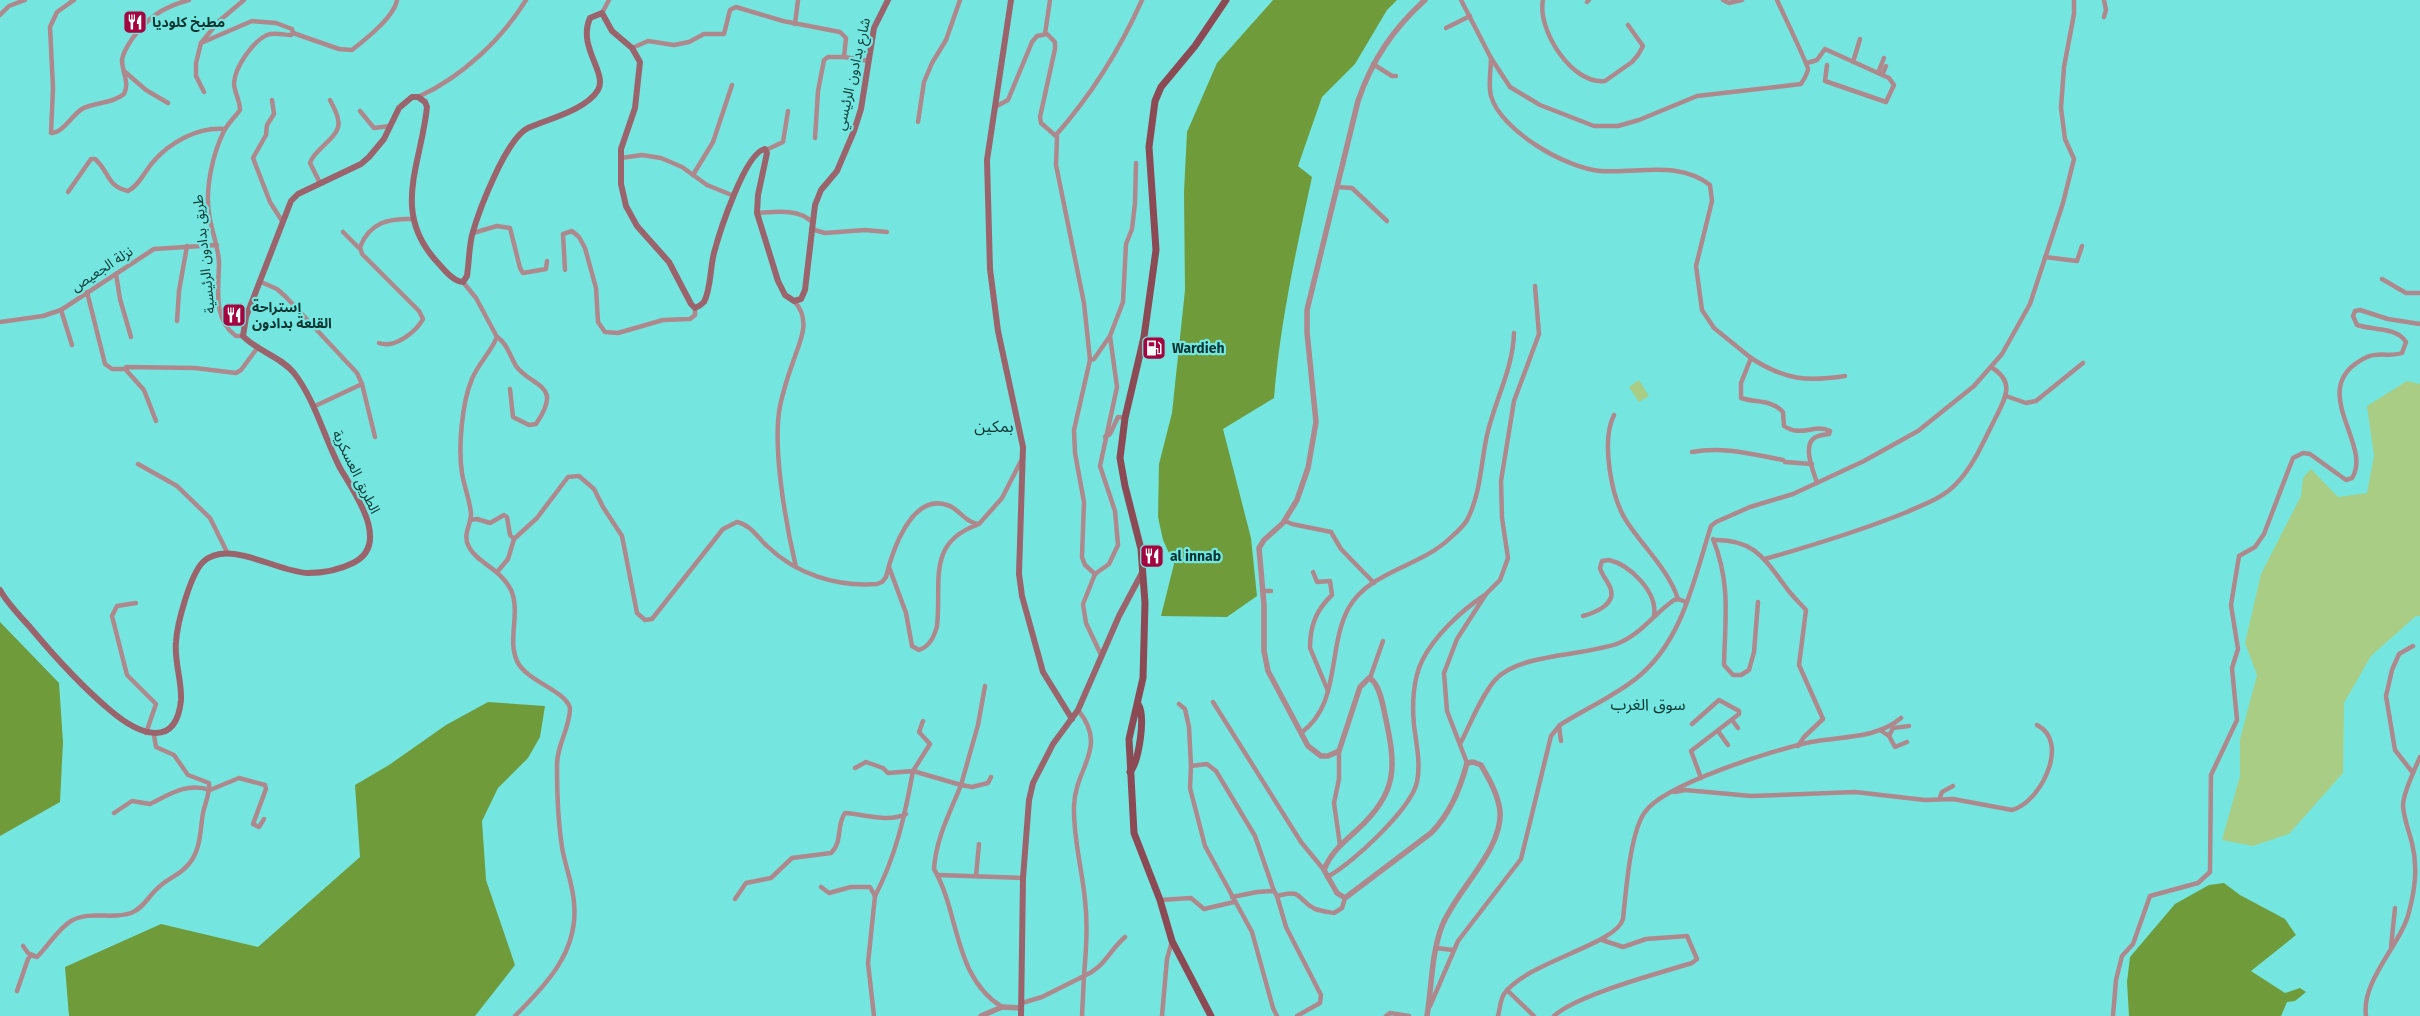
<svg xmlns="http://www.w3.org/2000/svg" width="2420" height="1016" viewBox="0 0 2420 1016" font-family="'Fira Sans','Noto Sans Arabic',sans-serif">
  <rect width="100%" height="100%" fill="#75e6df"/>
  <g fill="#a9cd85">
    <path d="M1639,380L1649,396L1639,402L1629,387Z"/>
    <path d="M2407,381L2420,384V616H2416L2371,656L2344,703L2343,773L2289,834L2253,846L2222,840L2240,776V739L2257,675L2245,643L2261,574L2301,496L2303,478L2311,469L2338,497L2367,493L2374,456L2367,406Z"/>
  </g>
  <g fill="#6f9b3b">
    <path d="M1273,0H1397L1387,10L1355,64L1322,97L1298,166L1312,177C1296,251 1280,323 1274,398L1223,429L1251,538L1257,596L1227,617L1161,616L1174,564L1163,540L1158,517L1159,464L1172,413L1185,290L1184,192L1187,132L1217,63Z"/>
    <path d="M0,622L59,683L63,742L60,802L0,836Z"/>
    <path d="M488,702L545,706L540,737L528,758L498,788L482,821L486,880L515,965L475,1016H69L65,967L161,924L258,947L360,857L355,785L389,765L446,725Z"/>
    <path d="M2224,883L2240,895L2285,919L2296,935L2251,971L2285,993L2300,988L2306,992L2295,1001L2287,1002L2281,1016H2129L2127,982L2130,957L2175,904L2209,885Z"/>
  </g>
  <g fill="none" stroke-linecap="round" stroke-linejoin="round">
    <g stroke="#ae888c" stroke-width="4.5">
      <path d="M74,0L57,12L50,27L53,88L51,133C63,133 72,115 82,109C95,102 112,104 124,94C130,83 122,72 122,60C123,52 128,45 132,39C148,17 163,7 189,0"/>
      <path d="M1461,0L1491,58L1510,87L1540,105L1594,126H1618L1639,120L1697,96L1801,84C1804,79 1807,75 1808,69C1808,65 1781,9 1777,0"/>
      <path d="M1543,0C1537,30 1572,85 1605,81L1632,62L1638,55L1643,46L1628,25"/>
      <path d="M1723,0L1729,3L1742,0"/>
      <path d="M2104,0L2106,10L2104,17"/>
      <path d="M1587,2L1589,0"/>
      <path d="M602,13L609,0"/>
      <path d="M0,15L9,6L25,0"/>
      <path d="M795,24L798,0"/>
      <path d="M1446,28L1470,16"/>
      <path d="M293,33L339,49L352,50C366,39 394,17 397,0"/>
      <path d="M1045,34L1050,0"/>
      <path d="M201,43L219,21L244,0"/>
      <path d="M632,48L648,41L674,45L689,42L704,34H724L730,10L736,7L783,21L840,32L846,38L844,57L869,61"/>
      <path d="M1491,58C1491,70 1488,84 1491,96C1501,131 1566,168 1600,171C1638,174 1678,160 1710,185L1712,201L1696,266L1702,310L1714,328L1751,358L1741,383V398C1756,403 1771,399 1783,412L1784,426C1802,438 1814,423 1830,431L1829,434C1824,435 1817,435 1813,439C1803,448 1814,473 1817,483"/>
      <path d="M1853,62L1860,39"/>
      <path d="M1807,63L1817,60L1825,49L1889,78L1894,85L1886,102L1825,81L1827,65"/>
      <path d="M1373,64L1392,76H1396"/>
      <path d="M124,71L146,90L168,103"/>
      <path d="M1878,73L1884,58"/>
      <path d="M1882,75L1886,66"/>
      <path d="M204,92L196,76V63L201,43L252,21L276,23L292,29L293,33L291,35C284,35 274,32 267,35C253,41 235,67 234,83C234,92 240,100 240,110C235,117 228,123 224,131C213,153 205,188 209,213C211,230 218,245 219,262C219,287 212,319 236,336H243"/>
      <path d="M418,97C462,77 501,40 526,0"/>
      <path d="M272,100L274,114L267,125L266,135L253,158L270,202L282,221"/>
      <path d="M995,107L1008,100L1032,42L1037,36L1047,34L1055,42V49L1040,117L1041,123L1057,137L1056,165L1084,303L1090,360L1074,430L1075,453L1084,502L1082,557L1085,565L1095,574"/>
      <path d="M360,111L374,128L390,126"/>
      <path d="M918,122L924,82L932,63L946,40L960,0"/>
      <path d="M1056,135C1092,94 1120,49 1142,0"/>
      <path d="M815,138L818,91L824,60L828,57H844"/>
      <path d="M766,150L783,142L788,111"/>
      <path d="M621,158L642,155L661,158L682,167L707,185L734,196"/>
      <path d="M693,175L713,142L732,85"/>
      <path d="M320,183L310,163C314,148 343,137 338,119C337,113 333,106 330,100"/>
      <path d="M1337,187L1352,188L1387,221"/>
      <path d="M68,192L91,159H95C110,172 106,186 128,191C139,186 145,171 153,162C170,142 198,127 224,129"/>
      <path d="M757,213C775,212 798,208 812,222"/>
      <path d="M811,229L825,233L865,230L887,232"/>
      <path d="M343,232L360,249"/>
      <path d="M473,233L497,226L510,228L520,268L523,273L546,269L547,261"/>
      <path d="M2045,257L2077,261L2082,246"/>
      <path d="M565,270L563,234L572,231L579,237L585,248L596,288L598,322L605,332L618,333L663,320L690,319L695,315V308"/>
      <path d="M116,274L120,299L131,337"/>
      <path d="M2382,279L2406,293H2420"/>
      <path d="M261,282L277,289L286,297L357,373L362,384L375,437"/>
      <path d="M463,282L476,298L497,337C491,352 478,364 472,379C462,402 458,448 462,473C464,487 470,500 471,514C471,525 462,535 469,547C477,563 500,568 511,590C521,613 507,639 517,661C526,681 565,690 570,708C570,729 556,746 557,767C557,793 558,821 562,847C565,866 573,884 574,903C579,951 546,985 515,1016"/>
      <path d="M87,292L105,364L112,369H125"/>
      <path d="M794,301C812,320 800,341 793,362C788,376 783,392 780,406C772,448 786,525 796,567"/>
      <path d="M61,310L72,345"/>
      <path d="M177,321L179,291L187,246"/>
      <path d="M0,322L43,316L61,310L154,249L217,245"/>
      <path d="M497,337C507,343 510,356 516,366C532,388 564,383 536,424L529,425L513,417L510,389"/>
      <path d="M379,343C394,349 416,332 423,319L419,311L362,254L360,247C370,222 389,218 414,219"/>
      <path d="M1751,358C1785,380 1807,382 1845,376"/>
      <path d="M1090,360L1094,359L1110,336L1123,302L1126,244L1132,229L1135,203L1136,163"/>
      <path d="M2006,396L2026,403L2036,401L2083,363"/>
      <path d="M313,407L362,384"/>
      <path d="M1614,415C1601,441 1611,498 1627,522C1644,548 1668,569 1678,599"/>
      <path d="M156,421L144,390L126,370V367L195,368L236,373L241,370L258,347"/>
      <path d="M1105,437L1110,434L1118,417L1125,418"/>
      <path d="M1692,452C1723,446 1751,454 1783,460L1785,462L1812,464"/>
      <path d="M138,464L177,486L210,518L228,554"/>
      <path d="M470,520L477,519L490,523L504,515L507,517L510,535L514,539"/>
      <path d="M1285,521L1292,524L1331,532L1341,549L1374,583"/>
      <path d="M1713,539C1731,584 1725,619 1724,665L1733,675H1741L1749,670L1754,652L1758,602"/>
      <path d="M1714,540C1753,539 1764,558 1785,586C1791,595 1799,602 1806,610L1799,665L1823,719L1804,737L1798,746"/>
      <path d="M1765,559C1814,545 1860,531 1907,512C1924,504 1943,498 1956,484C1974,466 1985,438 1997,415C2007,395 2014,381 1991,367"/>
      <path d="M889,567L906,613L912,646L919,650C930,646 934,637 937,626C942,583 926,543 977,525"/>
      <path d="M498,571L508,559L514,539L537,518L568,477L579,476L594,489L603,507L622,536L637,613L645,620L652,619L723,529L737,522C751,525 757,537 767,546C796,574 836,587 877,584L882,582L886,577C892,552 911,493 947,505C960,509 965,523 979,524L1002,498L1022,459"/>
      <path d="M1313,572L1317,582L1330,581L1332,595C1316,610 1310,626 1310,648L1328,691"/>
      <path d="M1262,591H1271"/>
      <path d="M136,603L117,606L112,616L127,675L156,704L146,733"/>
      <path d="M1583,616C1594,613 1615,605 1611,590C1609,582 1602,576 1600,568L1602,561L1609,560C1630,565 1658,592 1654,616"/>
      <path d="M1102,657L1086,623L1083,604L1095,574L1109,564L1118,545L1115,511L1100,466L1117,387L1110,336"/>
      <path d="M1370,678L1383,641"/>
      <path d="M985,686L978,725L961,785L972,787L988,783L991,777"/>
      <path d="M1213,702L1301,842L1324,870"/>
      <path d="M1179,704L1185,709L1189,727L1191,766"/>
      <path d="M1732,720L1738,728"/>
      <path d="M923,721L919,732L930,744L913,771L961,785C950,813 936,838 934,869C960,914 953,976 1002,1007"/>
      <path d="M1692,724L1719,700L1739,711V714L1691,751L1701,778"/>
      <path d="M1559,726L1561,741"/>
      <path d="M1880,730L1889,736L1895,747L1907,742"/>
      <path d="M1718,731L1728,745"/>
      <path d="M1301,733C1341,704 1327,650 1348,609C1369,571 1420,567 1449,539C1456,533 1466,525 1469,516C1481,490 1481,462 1487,435C1495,400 1513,369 1514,333"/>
      <path d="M1889,736L1893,728L1909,726"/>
      <path d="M1460,744C1471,723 1480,698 1495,680C1518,653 1587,656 1619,643C1641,634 1655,613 1674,600L1678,599L1686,602"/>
      <path d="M1339,751V779L1334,803L1340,845"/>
      <path d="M1467,763L1447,711L1444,673L1457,639L1486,594L1500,580L1508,558L1502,518L1501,481L1514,401L1539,334L1535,286"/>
      <path d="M855,768L866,762L883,768L888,773L913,771C905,815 896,856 875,896"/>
      <path d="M2413,773L2420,757"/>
      <path d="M1674,792L1685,790L1751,796L1855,792L1925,800L1953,799L2012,810C2040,803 2071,742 2037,725"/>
      <path d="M1940,797L1942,792L1953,786"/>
      <path d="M114,813L132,801L150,804C170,794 187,782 210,790L239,778L265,785L266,789L253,824L259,827L264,819"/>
      <path d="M938,875L1023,878"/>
      <path d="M976,876L979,844"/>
      <path d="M1327,877C1352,864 1411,809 1417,782C1421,763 1416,743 1414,725C1412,705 1413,679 1422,661C1434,636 1462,610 1485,595"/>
      <path d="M821,887L829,893L851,887H870L875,896L868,963L874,1016"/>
      <path d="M1274,891L1255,836L1216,771L1207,764L1191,766L1190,788L1205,846L1252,932L1273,1008L1277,1016"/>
      <path d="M1277,896L1286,927L1321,995L1320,1003L1297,1016"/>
      <path d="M1232,897L1257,892L1274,891L1277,896C1303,888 1297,900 1315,909C1321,911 1328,912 1334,913L1342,908L1345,898"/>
      <path d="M735,899L746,883L771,878L792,858L831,853C843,842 836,825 845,813C865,814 887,823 906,814"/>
      <path d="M1160,900L1191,898L1204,909L1234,902"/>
      <path d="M23,946L28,953L33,955"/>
      <path d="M2391,947L2395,908"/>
      <path d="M1436,948L1453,950"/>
      <path d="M1507,990L1534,1016"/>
      <path d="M17,991L28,959L31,955L37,957C48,946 58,929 71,921C90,910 112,920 131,913C144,908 149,895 159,887C167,879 179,875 186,867C201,853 200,831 203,813C205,803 210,794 209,783L188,775L174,755L156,747L154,735"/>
      <path d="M1022,1003L1042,997L1084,976C1086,951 1088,926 1085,900C1082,868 1073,838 1074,806C1075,767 1109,748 1078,710"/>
      <path d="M1430,1006L1458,941L1521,859L1551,736L1560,725C1585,709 1615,696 1638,677C1683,640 1694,579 1711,526L1716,522L1750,507L1793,494L1864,461L1918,431L1974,386L2002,354L2030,304L2063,203L2074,159L2065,139L2061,108L2064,67L2074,14V0"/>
      <path d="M1082,1016L1084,976C1105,967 1108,952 1125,937"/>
      <path d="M1162,1016L1167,959L1172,941"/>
      <path d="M1386,1016L1390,1013L1409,1016"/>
      <path d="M1498,1016C1500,1009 1500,1000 1504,994C1526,962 1616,945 1623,919C1626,892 1630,832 1645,812C1664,784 1777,749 1811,742C1843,736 1876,739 1901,718"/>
      <path d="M1554,1016C1576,995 1660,973 1692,963L1697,959L1687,936L1646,939L1623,947L1602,940"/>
      <path d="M2113,1016L2116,980L2122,956L2133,944L2150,896L2198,883L2210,872L2211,775L2237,720L2232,668L2238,649L2231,605L2239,556L2255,547L2264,534L2293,458L2303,453L2310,454L2346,480L2352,478C2374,444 2303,387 2367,357C2378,352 2391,357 2402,353L2406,342C2397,327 2372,330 2357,325L2353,316L2355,311L2360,310L2388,319L2420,324"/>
      <path d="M2366,1016C2361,980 2401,945 2409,912C2415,889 2418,867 2412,843C2409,831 2404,819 2403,806C2403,795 2409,783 2413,773L2395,750L2386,696L2392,670L2399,654L2413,646"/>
    </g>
    <g stroke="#ae888c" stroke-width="5.5">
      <path d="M1425,0C1393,29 1372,60 1358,101L1307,310V332L1316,422L1308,468L1297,500L1283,523L1264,540L1259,548L1264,605V651L1268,671L1308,746L1321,756H1328L1339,751L1360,687L1369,678C1379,682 1383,705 1385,715C1396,766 1399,792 1357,830C1343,843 1331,852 1324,870L1337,893L1345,898L1431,833C1450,814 1460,790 1467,763L1473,762L1481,765C1489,779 1498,794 1500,811C1503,850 1456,890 1442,926C1431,955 1432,986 1427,1016"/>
      <path d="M981,1016L1002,1007L1021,1008"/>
    </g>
    <g stroke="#9b646c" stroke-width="6">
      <path d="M1011,0L987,160L990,269L998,331L1023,447L1019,574L1022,596L1043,672L1072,719"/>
      <path d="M0,590C7,603 19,615 29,626C54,656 81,686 111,711C137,733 176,751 181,700C182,681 174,661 176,642C177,624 190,575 203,562C229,538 279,573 308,573C324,573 339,570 353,563C392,544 354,492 340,468C324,437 315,400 294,373C280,356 257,351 243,336L246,317L291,201L298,194L361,164L369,157L384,139L399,108L412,97H418L425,102L427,107C421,166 390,213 439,264C445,271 454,282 463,282L467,276C469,262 469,248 472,235C479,210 506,139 528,128C548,119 586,110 598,90C608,73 577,47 590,18L602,13L612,31L632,48L640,62L635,108L621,149V184L626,206L637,226L669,262L691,304L695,308C698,307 701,305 704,302C711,289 710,268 714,253C719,234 745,152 765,149L767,153L758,195L757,213L778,281L785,295L794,301L801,299L805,290L815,205L821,190L837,171L854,131L861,109L874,28L888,0"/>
      <path d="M1021,1016L1023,878L1029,800L1033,783L1053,744L1078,710L1119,616L1143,571"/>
    </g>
    <g stroke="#8c4a55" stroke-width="7">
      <path d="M1130,772C1139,761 1146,716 1138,704"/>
      <path d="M1211,1016L1172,941L1160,900L1134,833L1129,739L1143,678L1145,603L1141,549L1125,486L1120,458L1125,418L1144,337L1156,250L1149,147L1155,101L1161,87L1195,46L1226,0"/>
    </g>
  </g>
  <defs>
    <g id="restaurant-square" transform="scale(1.25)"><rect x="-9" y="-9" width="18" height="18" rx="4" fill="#a2053f" stroke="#75e6df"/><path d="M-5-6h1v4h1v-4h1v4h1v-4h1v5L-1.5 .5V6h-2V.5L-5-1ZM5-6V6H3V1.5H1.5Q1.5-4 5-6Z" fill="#fff"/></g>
    <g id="fuel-square" transform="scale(1.25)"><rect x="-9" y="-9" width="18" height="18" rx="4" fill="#a2053f" stroke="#75e6df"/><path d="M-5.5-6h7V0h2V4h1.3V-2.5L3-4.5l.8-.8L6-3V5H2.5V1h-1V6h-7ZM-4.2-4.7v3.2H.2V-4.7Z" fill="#fff"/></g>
  </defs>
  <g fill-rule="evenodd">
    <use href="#restaurant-square" x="135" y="22"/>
    <use href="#restaurant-square" x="234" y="315"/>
    <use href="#fuel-square" x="1154" y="348"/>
    <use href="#restaurant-square" x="1152" y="556"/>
  </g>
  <g text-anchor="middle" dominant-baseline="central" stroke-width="4.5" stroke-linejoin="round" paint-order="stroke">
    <g font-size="14" font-weight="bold" fill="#003533" stroke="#75e6df" text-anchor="start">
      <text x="152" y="22">مطبخ كلوديا</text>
      <text x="252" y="307">إستراحة<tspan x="252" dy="16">القلعة بدادون</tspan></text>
      <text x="1172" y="348">Wardieh</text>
      <text x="1170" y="556">al innab</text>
    </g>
    <g font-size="14" fill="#003533" stroke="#75e6df">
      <text transform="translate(853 74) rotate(-77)">شارع بدادون الرئيسي</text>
      <text transform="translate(204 254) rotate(-96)">طريق بدادون الرئيسية</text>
      <text transform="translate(102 269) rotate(-33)">نزلة الجعيص</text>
      <text transform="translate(356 472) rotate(64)">الطريق العسكرية</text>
    </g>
    <g font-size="16" fill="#003533" stroke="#75e6df">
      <text x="994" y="426">بمكين</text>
      <text x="1648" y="704">سوق الغرب</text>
    </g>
  </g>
</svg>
